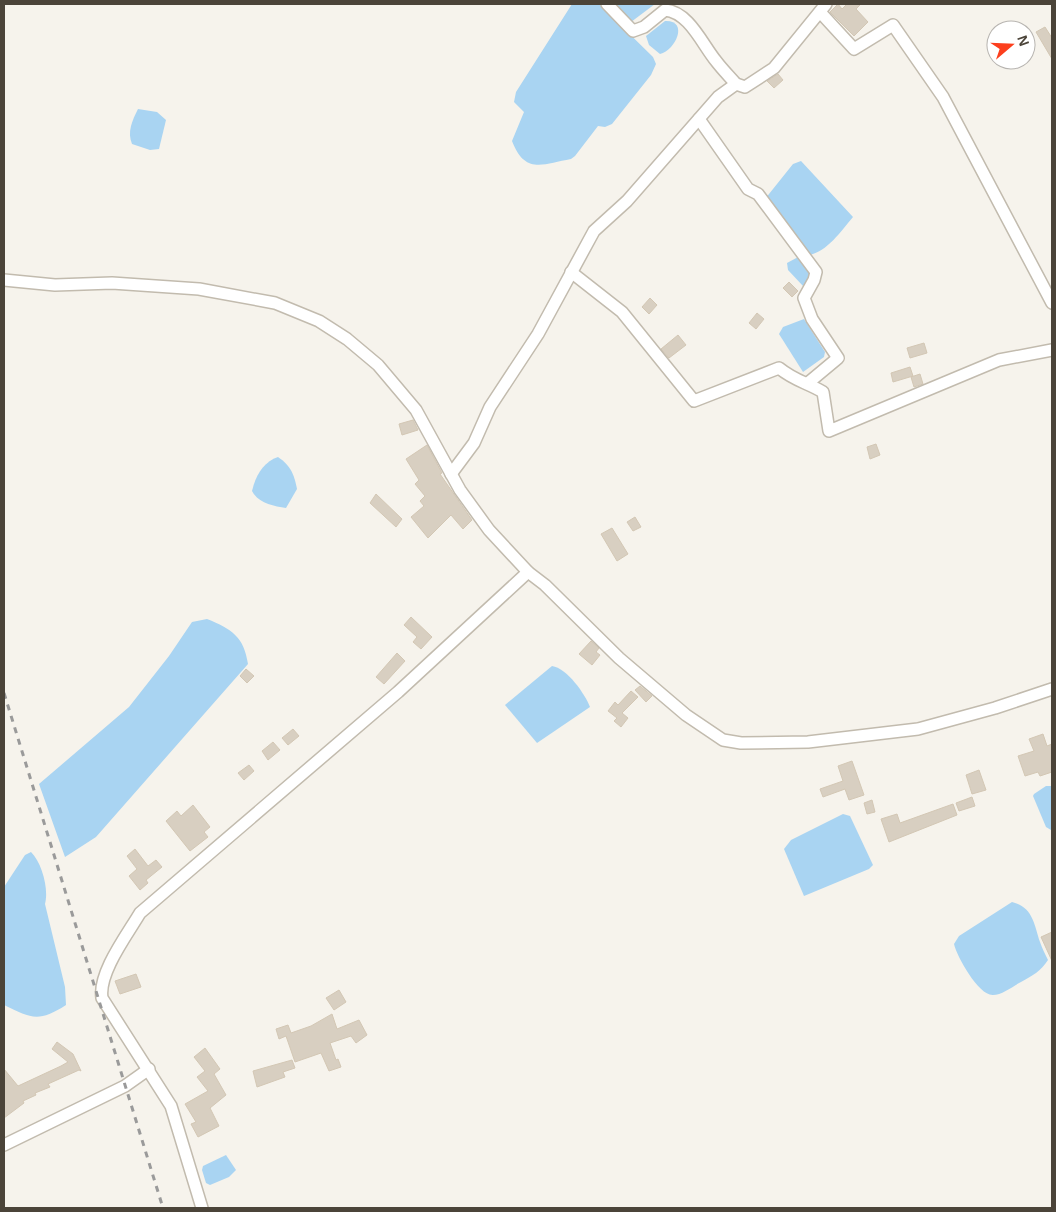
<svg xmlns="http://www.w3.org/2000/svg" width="1056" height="1212" viewBox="0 0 1056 1212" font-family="Arial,sans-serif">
  <rect width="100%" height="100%" fill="#f6f3ec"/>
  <g fill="#a9d4f2">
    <path d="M572,4H599L653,57L656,64L651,75L612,124L605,127L598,126L575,156L571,159C543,164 525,175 512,141L524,112L514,102L516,92Z"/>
    <path d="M610,4H655L631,22Z"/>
    <path d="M665,21C689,20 676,50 660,54L649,45L646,36Z"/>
    <path d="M138,109L157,112L166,120L159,149L150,150L132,144C127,132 132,121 138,109Z"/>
    <path d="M801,161L853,217C841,231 827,252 809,255L765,199L793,164Z"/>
    <path d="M800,256L811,271L807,286H803L788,270L787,263Z"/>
    <path d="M804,319L825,352L824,357L803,372L779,334L783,327Z"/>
    <path d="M278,457C291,466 294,474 297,489L286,508C273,506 258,503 252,491C255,477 263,462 278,457Z"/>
    <path d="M207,619C232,629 244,637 248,664L96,837L65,857L39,784L129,707L169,656L192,622Z"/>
    <path d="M552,666C567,668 585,694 590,707L537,743L505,705Z"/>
    <path d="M1046,786H1052L1051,830L1046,827L1033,796L1034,794Z"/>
    <path d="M843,814L850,816L873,865L869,869L804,896L784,849L791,840Z"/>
    <path d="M31,852C42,863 49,889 45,904L65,987L66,1005C38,1023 31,1018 4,1005V887L25,855Z"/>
    <path d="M1012,902C1033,907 1034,924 1040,942C1042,948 1045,954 1048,960C1041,971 1032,976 1021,982C1013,986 1002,995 993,995C979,996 957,957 954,944L959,936Z"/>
    <path d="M226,1155L236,1170L229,1177L210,1185L206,1183L202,1170L203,1166Z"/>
  </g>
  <g fill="#d8cfc1" stroke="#d3c7b4">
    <path d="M838,4L842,9L847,4H861L856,9L868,22L854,36L830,12Z"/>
    <path d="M1045,27L1052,38V59L1036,32Z"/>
    <path d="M778,74L783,80L774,88L767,81Z"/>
    <path d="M789,282L798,291L792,297L783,288Z"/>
    <path d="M650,298L657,305L649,314L642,307Z"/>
    <path d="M757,313L764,319L756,329L749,323Z"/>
    <path d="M678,335L686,345L669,358L661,349Z"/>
    <path d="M924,343L927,353L910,358L907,348Z"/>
    <path d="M910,367L913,376L893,382L891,373Z"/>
    <path d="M920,374L923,384L914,387L911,377Z"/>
    <path d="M413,420L418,430L402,435L399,424Z"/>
    <path d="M876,444L880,455L870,459L867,447Z"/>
    <path d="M427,445L442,473L440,474L472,520L463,529L451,515L428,538L411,517L424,506L420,501L425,496L415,484L419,480L406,459Z"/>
    <path d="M376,494L402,519L396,527L370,503Z"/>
    <path d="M635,517L641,527L633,531L627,522Z"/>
    <path d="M612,528L628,554L617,561L601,534Z"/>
    <path d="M411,617L432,637L421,649L413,642L417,637L404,625Z"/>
    <path d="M591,641L599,648L596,652L600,655L592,665L579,654Z"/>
    <path d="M397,653L405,661L384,684L376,677Z"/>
    <path d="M246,669L254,676L247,683L240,676Z"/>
    <path d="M640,686L652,696L646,702L635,690Z"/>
    <path d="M631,691L638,697L622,713L628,718L621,727L614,721L617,718L608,711L615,702L618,705Z"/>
    <path d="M293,729L299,736L288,745L282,738Z"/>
    <path d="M1043,734L1047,746L1052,744V772L1040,776L1038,772L1025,776L1018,756L1034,751L1029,739Z"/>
    <path d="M273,742L280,750L268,760L262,751Z"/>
    <path d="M852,761L864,795L849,800L845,789L823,797L820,789L843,781L838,766Z"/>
    <path d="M249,765L254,771L244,780L238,773Z"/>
    <path d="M979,770L986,790L972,794L966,775Z"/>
    <path d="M972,797L975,806L959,811L956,803Z"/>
    <path d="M872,800L875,812L867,814L864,803Z"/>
    <path d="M953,804L957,815L889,842L881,819L897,814L900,823Z"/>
    <path d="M193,805L210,827L204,832L208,837L190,851L166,821L177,811L181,816Z"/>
    <path d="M135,849L148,866L156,860L162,867L146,880L148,883L140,890L129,876L137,869L127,856Z"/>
    <path d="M1052,932V961L1041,937Z"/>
    <path d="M136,974L141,987L120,994L115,981Z"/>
    <path d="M339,990L346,1002L334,1010L326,998Z"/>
    <path d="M332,1014L337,1029L359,1020L367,1035L356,1043L351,1036L330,1043L336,1060L338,1059L341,1067L329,1071L321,1053L295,1062L286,1036L279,1039L276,1029L288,1025L291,1033L311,1026Z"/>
    <path d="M57,1042L73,1054L81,1071L79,1070L48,1084L50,1087L35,1093L36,1095L23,1101L24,1103L4,1118V1069L18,1086L61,1066L68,1062L52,1049Z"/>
    <path d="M205,1048L220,1069L214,1074L226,1095L210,1108L219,1126L198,1137L191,1124L196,1122L185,1104L208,1091L197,1077L205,1071L194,1057Z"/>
    <path d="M292,1060L295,1068L283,1072L285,1077L257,1087L253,1071Z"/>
  </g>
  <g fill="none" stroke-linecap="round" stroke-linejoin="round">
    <g stroke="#c2bbae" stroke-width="14">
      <g id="minor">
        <path d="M607,4L633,31L644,27L665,10C689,12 702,44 716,61C722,69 729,76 736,84"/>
        <path d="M820,12L854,49L893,25L943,97L1052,303"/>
        <path d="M699,119L748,189L758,194L816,272L814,280L804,298L812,319L838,358L808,383"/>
        <path d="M571,272L622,312L694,401L779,368C795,381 806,382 823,392L829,431L999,360L1052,350"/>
        <path d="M4,280L55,285L112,283L199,289L275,303L319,321L347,339L378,365L416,410L460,490L489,530L528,572L545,585L619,658L686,715L723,740L741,743L808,742L918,729L995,708L1052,689"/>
        <path d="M451,474L474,443L490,407L538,334L594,231L627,201L718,97L736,84L745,87L774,68L826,4"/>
        <path d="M4,1145L125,1086L149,1069"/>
        <path d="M202,1208L171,1106L102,998C98,973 127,935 140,913L398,692L528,572"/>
      </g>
    </g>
    <use href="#minor" stroke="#fff" stroke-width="11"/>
    <path stroke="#9a9a9a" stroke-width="3" stroke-dasharray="6 6" stroke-linecap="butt" d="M4,693L163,1208"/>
  </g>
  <rect width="1056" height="1212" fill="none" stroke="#4b4439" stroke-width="10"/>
  <g transform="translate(1011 45) rotate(71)"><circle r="24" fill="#ffffff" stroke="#b7b4b0"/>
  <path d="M0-4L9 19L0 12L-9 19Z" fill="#fc3f1d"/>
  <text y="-8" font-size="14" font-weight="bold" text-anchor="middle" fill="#4b4439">N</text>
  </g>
</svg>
